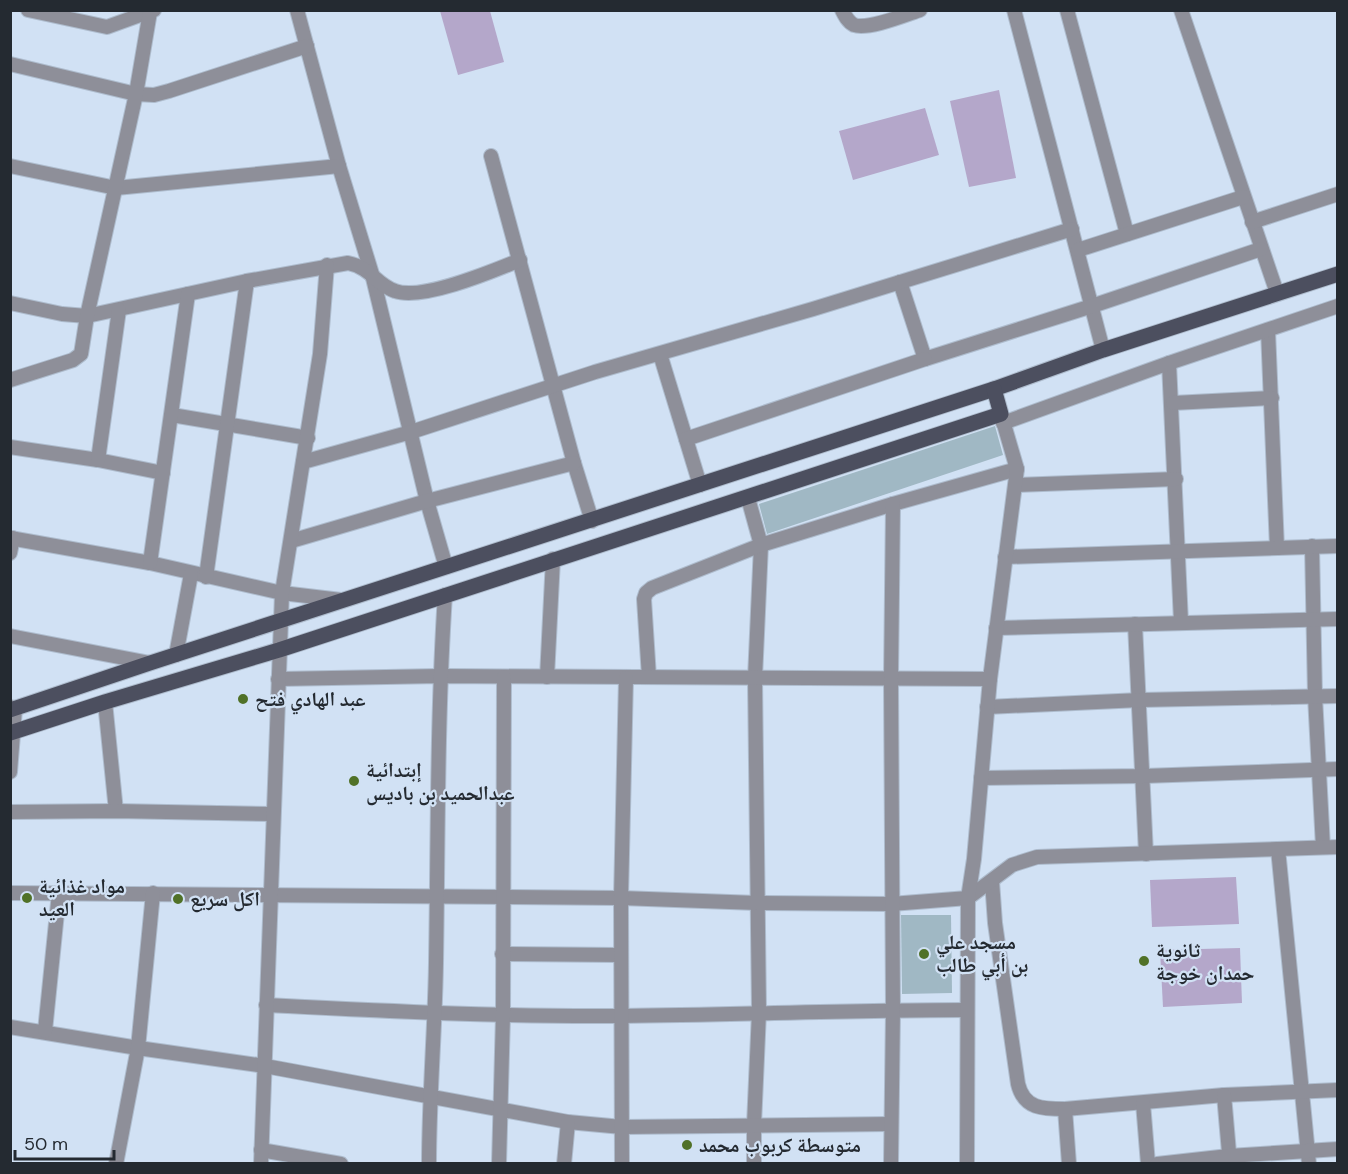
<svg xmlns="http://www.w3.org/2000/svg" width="1348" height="1174" viewBox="0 0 1348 1174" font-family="'DM Sans','Noto Naskh Arabic',sans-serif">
  <rect width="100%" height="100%" fill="#d1e1f4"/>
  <g fill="#b4a7ca">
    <path d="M440,11H490L504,62L458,75Z"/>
    <path d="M999,90L1016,178L969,187L950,101Z"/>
    <path d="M925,108L939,155L853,180L839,131Z"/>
    <path d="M1236,877L1239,924L1152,927L1150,880Z"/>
    <path d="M1240,948L1242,1003L1163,1007L1160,950Z"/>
  </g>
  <g fill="#a0b8c4">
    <path d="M995,426L1003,455L767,534L759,504Z"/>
    <path d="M901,915H951L952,993L902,994Z"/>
  </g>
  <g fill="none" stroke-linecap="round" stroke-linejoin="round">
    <g stroke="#aebccd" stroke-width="16">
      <g id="minor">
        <path d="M28,10L107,27L154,10"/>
        <path d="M297,10L339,166L372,274L427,501L446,567"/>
        <path d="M842,10C845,16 848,22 854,25C868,30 905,15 920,10"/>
        <path d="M1014,10L1103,350"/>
        <path d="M1067,10L1127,234"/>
        <path d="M1181,10L1277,293"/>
        <path d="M10,64L136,94L154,95L169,91L307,46"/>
        <path d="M491,156L574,463L592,521"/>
        <path d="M10,166L116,188L339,166"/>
        <path d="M1252,222L1338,194"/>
        <path d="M1078,250L1243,197"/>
        <path d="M900,282L925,359L1092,306L1261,249"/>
        <path d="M10,303L62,314L87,316L247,281L348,263C372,268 376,285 395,291C422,301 493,271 520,260"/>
        <path d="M1268,330L1277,548"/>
        <path d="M660,354L700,485"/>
        <path d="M1169,363L1181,622"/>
        <path d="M10,380L73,360L81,354L87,316L136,94L150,12"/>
        <path d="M1173,403L1272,398"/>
        <path d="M172,415L308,438"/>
        <path d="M1003,423L1169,363L1338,306"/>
        <path d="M686,439L925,359"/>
        <path d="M10,447L98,460L163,473"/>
        <path d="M98,460L119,310"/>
        <path d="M303,462L411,432L595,372L813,309L1072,229"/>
        <path d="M1016,485L1176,479"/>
        <path d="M748,498L761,545L755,678L759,1012L754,1125V1164"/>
        <path d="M10,538L150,563L282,593L341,600"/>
        <path d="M291,541L427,501L574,463"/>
        <path d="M1312,546L1315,696L1323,847"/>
        <path d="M10,553L13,538"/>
        <path d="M1005,557L1338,546"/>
        <path d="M150,563L188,294"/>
        <path d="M206,577L247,281"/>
        <path d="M1135,624L1146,854"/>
        <path d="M996,628L1338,619"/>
        <path d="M10,636L150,663"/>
        <path d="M176,655L191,574"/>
        <path d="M547,677L553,559"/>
        <path d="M649,677L644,599L646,593L652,588L761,545L893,504L1017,469"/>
        <path d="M278,679L440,676L990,679"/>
        <path d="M105,702L116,811"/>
        <path d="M10,707L15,709L10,772"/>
        <path d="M987,707L1140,700L1338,696"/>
        <path d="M981,778L1144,776L1338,769"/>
        <path d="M10,812L116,811L273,814"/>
        <path d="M1278,849L1309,1164"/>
        <path d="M992,881L995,923L1018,1084C1024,1109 1043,1109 1065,1109L1224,1095L1338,1090"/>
        <path d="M10,893L621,898L757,903L891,904L968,898L1012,865L1037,857L1338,847"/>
        <path d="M502,954L621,955"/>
        <path d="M266,1005C385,1011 502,1017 621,1016C736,1015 851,1010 967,1010"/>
        <path d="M10,1027L138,1048L265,1066L568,1122L622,1127L890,1124"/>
        <path d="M45,1031L59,893"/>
        <path d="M1224,1095L1230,1164"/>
        <path d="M1143,1103L1148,1164"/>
        <path d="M1065,1109L1069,1164"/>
        <path d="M261,1150L341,1164"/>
        <path d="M116,1164L138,1048L153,893"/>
        <path d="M261,1164L282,593L320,354L327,265"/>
        <path d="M429,1164C429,1097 435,1030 436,963C438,840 437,718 445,595"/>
        <path d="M499,1164L503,1015L504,677"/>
        <path d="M564,1164L568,1122"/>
        <path d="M622,1164L621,898L626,678"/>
        <path d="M891,1164L893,1010L891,679L893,504"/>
        <path d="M967,1164L968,898L974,859L990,679L1017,469L1001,414"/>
        <path d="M1157,1164L1229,1156L1338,1149"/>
      </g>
    </g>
    <g stroke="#aebccd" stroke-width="17">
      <g id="major">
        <path d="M10,710L150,663L994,389L1103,350L1338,274"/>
        <path d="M10,733L105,702L279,650L1001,414L994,389"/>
      </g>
    </g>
    <use href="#minor" stroke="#8e8f99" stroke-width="14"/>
    <use href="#major" stroke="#4c4f5f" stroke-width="15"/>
  </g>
  <g fill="#507127" stroke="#d1e1f4" stroke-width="2">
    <circle cx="243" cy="699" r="6"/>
    <circle cx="354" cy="781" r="6"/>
    <circle cx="27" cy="898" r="6"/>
    <circle cx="178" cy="899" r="6"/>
    <circle cx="924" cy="954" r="6"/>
    <circle cx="1144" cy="961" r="6"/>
    <circle cx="687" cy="1145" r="6"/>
  </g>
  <g text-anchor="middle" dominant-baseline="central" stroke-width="4.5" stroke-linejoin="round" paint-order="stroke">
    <g font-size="20" font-weight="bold" fill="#242a31" stroke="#d1e1f4" text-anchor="start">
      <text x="255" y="699">عبد الهادي فتح</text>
      <text x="366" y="770">إبتدائية<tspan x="366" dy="23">عبدالحميد بن باديس</tspan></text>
      <text x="39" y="886">مواد غذائية<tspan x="39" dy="23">العيد</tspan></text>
      <text x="190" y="899">اكل سريع</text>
      <text x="936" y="942">مسجد علي<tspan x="936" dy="23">بن أبي طالب</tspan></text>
      <text x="1156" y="950">ثانوية<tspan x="1156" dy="23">حمدان خوجة</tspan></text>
      <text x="699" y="1145">متوسطة كربوب محمد</text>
    </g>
  </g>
  <rect width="1348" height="1174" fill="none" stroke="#242a31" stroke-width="24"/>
  <path d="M15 1150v9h99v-9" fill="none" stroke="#242a31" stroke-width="3"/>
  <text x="24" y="1150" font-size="18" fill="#242a31" stroke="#d1e1f4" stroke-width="4.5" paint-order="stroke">50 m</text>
</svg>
